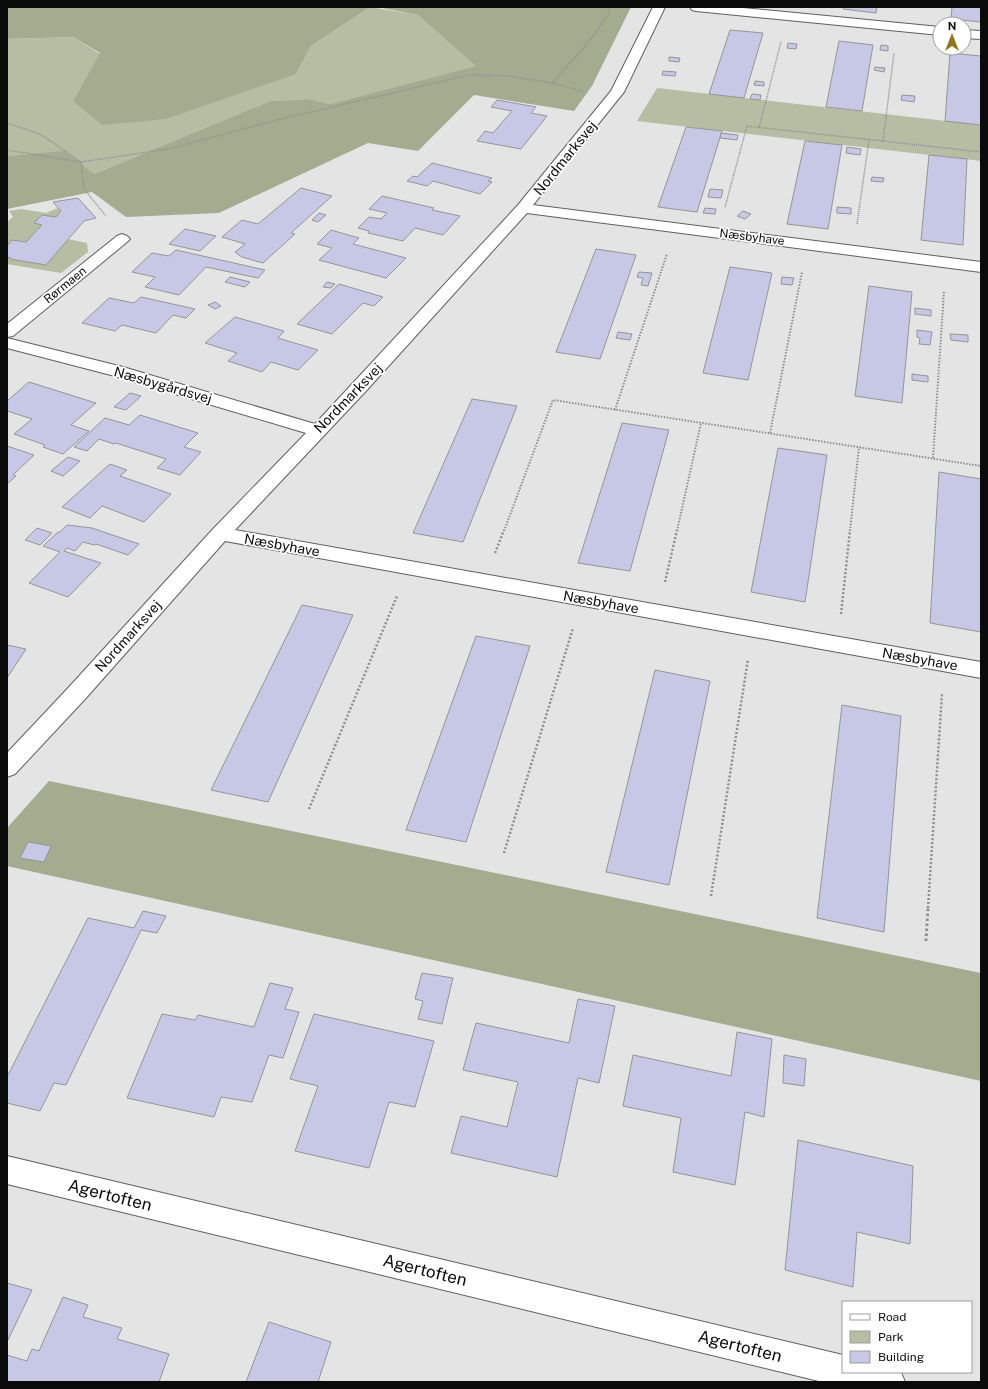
<svg xmlns="http://www.w3.org/2000/svg" width="988" height="1389" viewBox="0 0 988 1389" font-family="'Public Sans',sans-serif">
  <rect width="100%" height="100%" fill="#e4e4e5"/>
  <g fill="#b6bda2">
    <path d="M370,7L418,15L477,66L330,104L309,99L270,101L94,174L64,152L7,156V39L73,37L100,54L73,101L296,74L311,46Z"/>
    <path d="M657,88L981,125V161L637,121Z"/>
    <path d="M58,208L61,211L56,217L42,215L34,223L42,225L26,242L12,240L7,246V222L13,217L9,211L21,209L46,213Z"/>
    <path d="M68,239L87,243L88,252L61,273L7,264V257L11,258V259L45,265Z"/>
  </g>
  <g fill="#a4ac8f">
    <path d="M7,7H370L311,46L296,74L166,119L102,125L73,101L100,53L73,37L7,39Z"/>
    <path d="M377,7H631L592,86L574,111L474,95L418,151L368,143L219,213L126,217L92,192L7,209V156L64,151L94,174L270,101L309,99L330,104L476,66L418,15Z"/>
    <path d="M49,781L981,973V1081L7,866V828Z"/>
  </g>
  <g fill="#c6c8e6" stroke="#959596">
    <path d="M844,7H877L876,13L843,9Z"/>
    <path d="M952,7H981V22L951,19Z"/>
    <path d="M730,30L763,33L744,98L709,94Z"/>
    <path d="M839,41L873,45L862,111L826,107Z"/>
    <path d="M788,43L797,44L796,49L787,48Z"/>
    <path d="M881,45L888,46V51L880,50Z"/>
    <path d="M950,53L981,56V125L945,121Z"/>
    <path d="M669,57L680,58L679,62L669,61Z"/>
    <path d="M875,67L885,68L884,72L874,70Z"/>
    <path d="M663,71L676,72L675,76L662,75Z"/>
    <path d="M755,81L764,82V86L754,85Z"/>
    <path d="M752,94L761,95L760,100L750,99Z"/>
    <path d="M902,95L915,96L914,102L901,100Z"/>
    <path d="M497,100L536,107L531,113L547,116L521,149L477,141L485,131L493,133L512,111L491,107Z"/>
    <path d="M686,127L722,131L697,212L658,207Z"/>
    <path d="M721,133L738,135L737,140L720,138Z"/>
    <path d="M805,141L842,145L828,229L787,224Z"/>
    <path d="M847,147L861,149L860,155L846,153Z"/>
    <path d="M929,155L967,159L963,245L921,240Z"/>
    <path d="M432,163L492,178L488,181L492,182L480,194L433,181L427,186L407,181L413,176L417,177Z"/>
    <path d="M872,177L884,178L883,182L871,181Z"/>
    <path d="M301,188L332,196L291,233L295,234L263,263L242,257L235,252L245,244L222,237L242,220L258,224Z"/>
    <path d="M710,189L723,190L721,198L708,197Z"/>
    <path d="M382,196L434,208L432,210L460,216L443,235L415,228L403,241L368,233L369,231L358,228L369,217L381,219L387,213L369,209Z"/>
    <path d="M78,198L96,218L84,221L46,265L10,259L11,258L7,257V246L12,240L26,242L42,225L34,223L42,215L56,217L61,211L53,202Z"/>
    <path d="M837,207L851,208V214L837,213Z"/>
    <path d="M705,208L716,209L715,214L703,213Z"/>
    <path d="M743,211L751,214L745,219L737,216Z"/>
    <path d="M319,213L326,215L318,222L312,220Z"/>
    <path d="M185,229L216,236L200,251L169,244Z"/>
    <path d="M331,230L359,238L353,244L406,258L386,278L319,260L332,248L317,244Z"/>
    <path d="M596,249L636,255L600,359L556,352Z"/>
    <path d="M176,250L265,270L258,278L206,267L179,295L145,287L155,277L132,272L152,253L169,256Z"/>
    <path d="M730,267L772,273L748,380L703,373Z"/>
    <path d="M639,272L652,273L648,286L641,285L643,278L637,277Z"/>
    <path d="M230,277L250,282L245,287L225,282Z"/>
    <path d="M782,277L794,278L792,285L781,284Z"/>
    <path d="M327,282L335,284L331,288L323,287Z"/>
    <path d="M339,284L383,297L374,306L363,303L332,334L297,324Z"/>
    <path d="M869,286L912,292L902,403L855,396Z"/>
    <path d="M141,297L195,309L186,318L173,315L156,333L122,325L115,331L82,323L109,298L134,303Z"/>
    <path d="M215,302L221,306L215,309L208,305Z"/>
    <path d="M915,308L931,310V316L915,314Z"/>
    <path d="M235,317L284,331L278,338L318,350L298,370L271,362L262,372L228,361L237,353L205,343Z"/>
    <path d="M917,330L932,332L930,345L919,344L920,338L917,337Z"/>
    <path d="M618,332L632,334L630,340L616,338Z"/>
    <path d="M950,334L968,335V342L951,340Z"/>
    <path d="M912,374L928,376V382L912,380Z"/>
    <path d="M29,382L96,403L71,425L89,431L63,454L43,447L45,445L14,434L32,419L7,411V401Z"/>
    <path d="M130,393L141,396L126,410L114,407Z"/>
    <path d="M472,399L517,406L463,542L413,533Z"/>
    <path d="M140,415L198,433L184,447L201,452L180,475L157,468L166,459L116,443L114,444L99,439L87,451L74,447L105,418L129,425Z"/>
    <path d="M622,423L669,430L630,571L578,563Z"/>
    <path d="M7,446L34,455L13,475L16,476L7,484Z"/>
    <path d="M778,448L827,455L805,602L751,592Z"/>
    <path d="M68,457L80,461L63,476L51,471Z"/>
    <path d="M110,464L127,470L120,476L171,494L144,522L102,506L90,518L62,507Z"/>
    <path d="M939,472L981,479V632L930,623Z"/>
    <path d="M67,525L92,528L139,544L128,555L96,544L94,545L83,542L75,551L67,548L64,551L101,563L68,597L29,583L60,552L43,546L58,532H60Z"/>
    <path d="M37,528L52,533L40,545L25,540Z"/>
    <path d="M302,605L353,615L268,802L211,790Z"/>
    <path d="M476,636L530,646L466,842L406,830Z"/>
    <path d="M7,645L26,649L7,678Z"/>
    <path d="M655,670L710,681L669,885L606,872Z"/>
    <path d="M842,705L901,716L884,932L817,918Z"/>
    <path d="M28,842L51,846L44,862L20,858Z"/>
    <path d="M143,911L166,916L157,933L141,930L66,1085L54,1083L40,1111L7,1103V1077L88,918L134,928Z"/>
    <path d="M422,973L453,978L442,1024L418,1019L423,1001L415,999Z"/>
    <path d="M270,983L293,988L285,1009L299,1012L283,1058L269,1055L252,1102L221,1097L214,1117L127,1098L162,1014L195,1020L198,1015L254,1027Z"/>
    <path d="M578,999L615,1006L599,1083L578,1078L557,1177L451,1153L461,1116L507,1127L518,1082L463,1070L476,1023L569,1043Z"/>
    <path d="M314,1014L434,1041L415,1107L389,1102L369,1168L295,1151L318,1086L290,1079Z"/>
    <path d="M737,1032L772,1039L764,1117L745,1112L735,1185L673,1172L681,1118L623,1106L633,1055L731,1076Z"/>
    <path d="M784,1055L806,1059L804,1086L783,1083Z"/>
    <path d="M798,1140L913,1166L910,1244L857,1232L853,1287L785,1270Z"/>
    <path d="M7,1283L32,1290L7,1342Z"/>
    <path d="M63,1297L88,1305L83,1317L122,1328L117,1339L169,1354L159,1382H7V1355L27,1361L32,1349L39,1351Z"/>
    <path d="M269,1322L331,1342L318,1382H246Z"/>
  </g>
  <g fill="none" stroke-linecap="round" stroke-linejoin="round">
    <g stroke="#5f5f60" stroke-width="2">
      <g id="minor">
        <path d="M653,7H665L624,92L533,205L981,262V272L527,213L366,391L235,530L981,662V678L225,541L86,698L15,774L7,777V753L70,686L213,529L306,433L111,375L7,348V338L123,367L315,424L518,205L611,91Z"/>
        <path d="M690,7H733L940,27V35L696,11L692,10Z"/>
        <path d="M964,30L981,31V39L964,38Z"/>
        <path d="M122,234L127,236L130,239L127,242L13,336L7,337V324L117,236Z"/>
        <path d="M7,1156L843,1355V1372H901L905,1382H823L7,1184Z"/>
      </g>
    </g>
    <g stroke="#8f8f90" stroke-width="1.5" stroke-dasharray="1 1" stroke-linecap="butt">
      <path d="M552,83L582,91"/>
      <path d="M7,123L40,134L81,162L84,189L106,216"/>
      <path d="M759,128L781,42"/>
      <path d="M883,141L894,53"/>
      <path d="M7,150L81,162L168,149L277,120L469,75L509,76L552,83L586,45L609,14V7"/>
      <path d="M725,207L747,126L981,152"/>
      <path d="M857,224L869,140"/>
    </g>
    <g stroke="#8f8f90" stroke-width="2" stroke-dasharray="1.5 1.5" stroke-linecap="butt">
      <path d="M615,410L667,254"/>
      <path d="M770,433L802,272"/>
      <path d="M933,458L944,291"/>
      <path d="M504,531L553,400L981,466"/>
      <path d="M677,531L701,423"/>
      <path d="M850,531L859,447"/>
    </g>
    <g stroke="#8f8f90" stroke-width="2.5" stroke-dasharray="2 2" stroke-linecap="butt">
      <path d="M495,553L504,530"/>
      <path d="M665,582L677,530"/>
      <path d="M841,614L850,530"/>
      <path d="M309,809L397,596"/>
      <path d="M504,853L573,628"/>
      <path d="M711,896L748,659"/>
      <path d="M928,908L942,694"/>
    </g>
    <path stroke="#8f8f90" stroke-width="3" stroke-dasharray="2.5 2.5" stroke-linecap="butt" d="M926,941L928,907"/>
    <use href="#minor" fill="#fff" fill-rule="evenodd"/>
  </g>
  <g text-anchor="middle" dominant-baseline="central" stroke-width="3.5" stroke-linejoin="round" paint-order="stroke">
    <g font-size="12" fill="#0b0b0c" stroke="#fff">
      <text transform="translate(752 237) rotate(7)">Næsbyhave</text>
      <text transform="translate(65 285) rotate(-39)">Rørmaen</text>
    </g>
    <g font-size="14" fill="#0b0b0c" stroke="#fff">
      <text transform="translate(565 158) rotate(-51)">Nordmarksvej</text>
      <text transform="translate(163 385) rotate(16)">Næsbygårdsvej</text>
      <text transform="translate(348 398) rotate(-46)">Nordmarksvej</text>
      <text transform="translate(282 545) rotate(10)">Næsbyhave</text>
      <text transform="translate(601 602) rotate(10)">Næsbyhave</text>
      <text transform="translate(128 636) rotate(-48)">Nordmarksvej</text>
      <text transform="translate(920 659) rotate(10)">Næsbyhave</text>
    </g>
    <g font-size="17" fill="#0b0b0c" stroke="#fff">
      <text transform="translate(110 1195) rotate(14)">Agertoften</text>
      <text transform="translate(425 1270) rotate(14)">Agertoften</text>
      <text transform="translate(740 1346) rotate(14)">Agertoften</text>
    </g>
  </g>
  <rect width="988" height="1389" fill="none" stroke="#0b0b0c" stroke-width="16"/>
  <rect x="842" y="1301" width="130" height="72" fill="#ffffff" stroke="#9d9d9e"/>
  <rect x="850" y="1314" width="20" height="6" fill="#ffffff" stroke="#9d9d9e"/>
  <text x="878" y="1321" font-size="12" fill="#0b0b0c">Road</text>
  <rect x="850" y="1331" width="20" height="12" fill="#b6bda2" stroke="#9d9d9e"/>
  <text x="878" y="1341" font-size="12" fill="#0b0b0c">Park</text>
  <rect x="850" y="1351" width="20" height="12" fill="#c6c8e6" stroke="#9d9d9e"/>
  <text x="878" y="1361" font-size="12" fill="#0b0b0c">Building</text>
  <g transform="translate(952 36)"><circle r="19" fill="#ffffff" stroke="#9d9d9e"/>
  <path d="M0-3L7 15L0 10L-7 15Z" fill="#91761c"/>
  <text y="-6" font-size="11" font-weight="bold" text-anchor="middle" fill="#0b0b0c">N</text>
  </g>
</svg>
